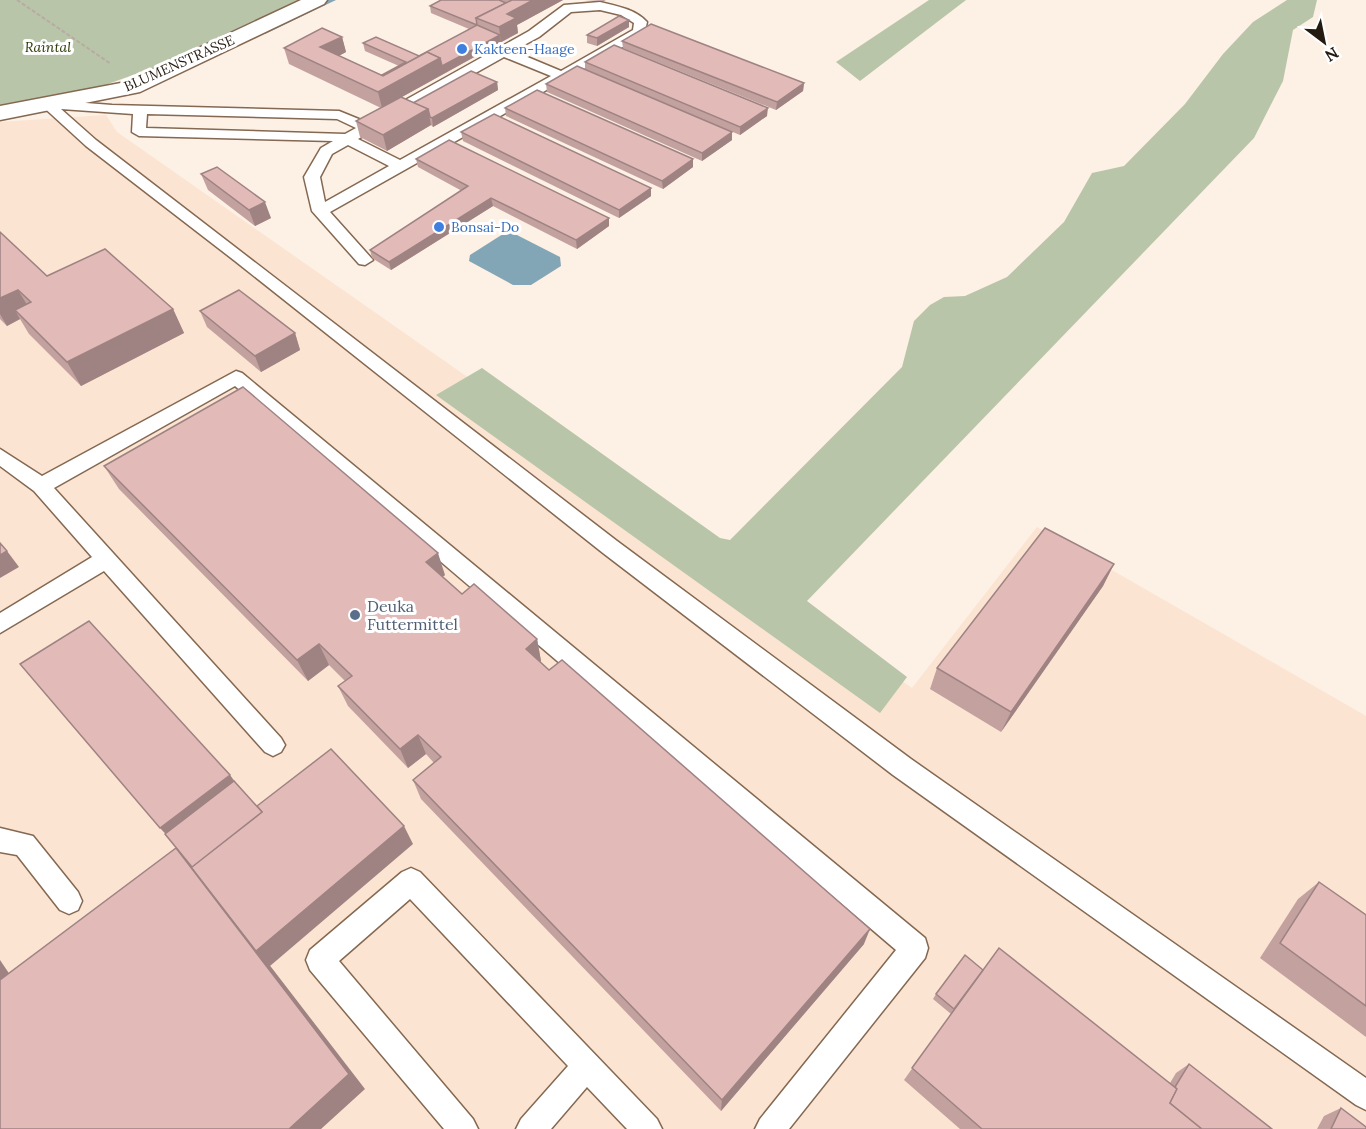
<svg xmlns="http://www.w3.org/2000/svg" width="1366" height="1129" viewBox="0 0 1366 1129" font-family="Lora,serif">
  <rect width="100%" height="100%" fill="#fdf0e5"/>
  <path fill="#fbe4d1" d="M106,115L117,132L912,688L1037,527L1366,716V1129H0V122Z"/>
  <g fill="#b9c5a8">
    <path d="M0,0H302L161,65L105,85L0,106Z"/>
    <path d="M929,0H966L860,81L836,62Z"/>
    <path d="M1287,0H1317L1313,17L1293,30L1283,81L1254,138L807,601L907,677L880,713L436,395L482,368L720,538L730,540L902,367L914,321L930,305L944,297L965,296L1007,277L1064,222L1092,173L1124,166L1185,104L1223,54L1253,22Z"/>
  </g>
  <path fill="#82a6b6" d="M513,233L560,257L561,266L531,285H513L469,261L470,255L503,234Z"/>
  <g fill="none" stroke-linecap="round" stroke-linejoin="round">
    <path fill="#82a6b6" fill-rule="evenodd" d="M328,0H336L265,34L260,33Z"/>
    <g stroke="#846851" stroke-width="3">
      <g id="lane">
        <path d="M600,2C617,6 635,9 647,22L644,35L330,212L373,260L365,265L359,264L312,211L304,177L321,148L333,141L139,136L132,132L133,114L61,109L96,140L617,541L911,759L1366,1078V1110L1356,1105L893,775L603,553L235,261L86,146L40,104L47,100L112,105L339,111L366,122L529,31L564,5ZM600,10L621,15L634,23L633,30L561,71L513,51L539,37L571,12ZM504,57L551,76L400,160L358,139ZM147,114L337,119L356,128L345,134L146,128ZM348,145L389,166L325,202L320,177L332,154Z"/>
        <path d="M236,371L242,373L925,938L928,948L925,958L789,1129H755L760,1119L896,950L235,386L54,488L281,738L285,745L281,752L273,756L265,752L104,571L0,633V613L92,557L34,491L0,466V449L42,476Z"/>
        <path d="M0,828L33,836L78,892L82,901L78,910L69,914L60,910L17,855L0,852Z"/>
        <path d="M411,868L420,872L657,1119L662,1129H627L587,1087L551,1129H516L521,1119L568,1066L410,899L339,961L473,1119L478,1129H444L310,970L306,960L310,950L402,872Z"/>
      </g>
    </g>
    <g stroke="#846851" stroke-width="3">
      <path id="street" d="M301,0H327L324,4L140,92L0,120V106L126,82Z"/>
    </g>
    <path stroke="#b8aba1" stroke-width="2" stroke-dasharray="4 2" stroke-linecap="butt" d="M17,0L111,64"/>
    <use href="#lane" fill="#fff" fill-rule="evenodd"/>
    <use href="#street" fill="#fff" fill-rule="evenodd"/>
  </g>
  <g fill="#c2a19f">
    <path d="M441,0H563L517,25L518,33L402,97L413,103L497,82L498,90L433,127L431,125L387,151L360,137L356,121L381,108L289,64L284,48L342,37L346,52L339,56L382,75L399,66L365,51L363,43L419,56L469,29L431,13L430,6Z"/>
    <path d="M585,0H606L604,1Z"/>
    <path d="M629,20V27L597,46L587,43V35Z"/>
    <path d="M622,41L804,83L803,91L776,110L623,48Z"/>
    <path d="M585,62L767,116L740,135L585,70Z"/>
    <path d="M546,84L732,140L702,161L547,92Z"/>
    <path d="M505,108L693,159V167L663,189L506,116Z"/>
    <path d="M461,132L651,196L619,218L463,141Z"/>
    <path d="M416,159L609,218V226L577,249L493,206L391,270L372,258L370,250L462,191L418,167Z"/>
    <path d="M201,174L271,218L255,226L208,190Z"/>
    <path d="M0,232L47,276L173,309L184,333L81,386L29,334L20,319L7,326L0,319Z"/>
    <path d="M200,311L295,333L300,350L261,372L207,327Z"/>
    <path d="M104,466L445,575L442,577L462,594L537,639L541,661L540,662L864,944L721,1111L421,799L413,780L434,763L426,754L408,768L348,706L338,686L345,681L329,665L308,681L119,489Z"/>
    <path d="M1114,564L1103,586L1001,732L930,689L937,668Z"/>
    <path d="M1319,882L1366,915V1037L1260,958L1298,899Z"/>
    <path d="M983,970L1170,1083L1176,1073L1189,1064L1272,1129H960L904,1080L951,1014L933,999L936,994Z"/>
    <path d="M1341,1108L1366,1129H1317L1324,1116Z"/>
  </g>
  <g fill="#9e8382">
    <path d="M529,0H563L517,25L518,33L501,42L499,27L485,21Z"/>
    <path d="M629,20V27L597,46V38Z"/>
    <path d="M500,35L501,42L382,108L378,92L440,58Z"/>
    <path d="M342,37L346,52L325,63L320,47Z"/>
    <path d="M497,82L498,90L433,127L432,118Z"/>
    <path d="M804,83L803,91L776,110L777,102Z"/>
    <path d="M768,108L767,116L740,135V127Z"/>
    <path d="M428,109L431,125L387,151L383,135Z"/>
    <path d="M732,132V140L702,161V153Z"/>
    <path d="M693,159V167L663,189L662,181Z"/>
    <path d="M651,188V196L619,218V210Z"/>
    <path d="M491,198L493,206L391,270L389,262Z"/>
    <path d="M265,202L271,218L255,226L249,210Z"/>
    <path d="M609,218V226L577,249L576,240Z"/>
    <path d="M18,290L32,313L15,310L20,319L7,326L0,314V298Z"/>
    <path d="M173,309L184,333L81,386L67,362Z"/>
    <path d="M295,333L300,350L261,372L255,356Z"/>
    <path d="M7,551L19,567L0,578V555Z"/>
    <path d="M438,553L445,575L432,585L426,562Z"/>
    <path d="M1114,564L1103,586L1001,732L1011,712Z"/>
    <path d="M537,639L541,661L530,670L526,649Z"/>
    <path d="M319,644L329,665L308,681L297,660Z"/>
    <path d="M418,735L426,754L408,768L400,749Z"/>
    <path d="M230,775L244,794L177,846L160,828Z"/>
    <path d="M404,826L413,844L270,966L268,963L365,1089L321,1129H289L176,848Z"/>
    <path d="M870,929L864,944L721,1111L722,1100Z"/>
    <path d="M0,960L27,1000L0,980Z"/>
  </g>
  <g fill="#e2bbb9" stroke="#9e8382" stroke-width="1.5">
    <path d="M441,0H499L506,3L476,18L477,25L430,6Z"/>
    <path d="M512,0H533L507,14L516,18L499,27L476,18Z"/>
    <path d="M619,16L629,20L597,38L587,35Z"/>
    <path d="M651,24L804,83L777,102L622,41Z"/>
    <path d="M477,25L500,35L442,66L440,58L427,52L383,76L382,75L406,62L363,43L376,37L419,56Z"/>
    <path d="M322,28L342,37L320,47L383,76L427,52L440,58L378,92L284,48Z"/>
    <path d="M614,45L768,108L740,127L585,62Z"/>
    <path d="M577,66L732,132L702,153L546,84Z"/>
    <path d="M471,71L497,82L432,118L430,117L428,109L413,103Z"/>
    <path d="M537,90L693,159L662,181L505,108Z"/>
    <path d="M401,97L428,109L383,135L356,121Z"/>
    <path d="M494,114L651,188L619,210L461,132Z"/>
    <path d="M449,140L609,218L576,240L491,198L389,262L370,250L468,186L416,159Z"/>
    <path d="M217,167L265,202L249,210L201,174Z"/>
    <path d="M0,232L47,276L105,249L173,309L67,362L15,310L31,302L18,290L0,298Z"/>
    <path d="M239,290L295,333L255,356L200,311Z"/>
    <path d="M243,387L438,553L426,562L462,594L474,584L537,639L526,649L549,670L562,660L870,929L722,1100L413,780L441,757L418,735L400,749L338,686L352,676L319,644L297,660L104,466Z"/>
    <path d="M1045,528L1114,564L1011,712L937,668Z"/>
    <path d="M0,543L7,551L0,555Z"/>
    <path d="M89,621L230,775L160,828L20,664Z"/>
    <path d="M331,749L404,826L256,951L191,867L262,812L257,806Z"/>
    <path d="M234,781L262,812L192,867L165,834Z"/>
    <path d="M176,848L349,1074L289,1129H0V980Z"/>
    <path d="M1319,882L1366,915V1006L1280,943Z"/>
    <path d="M999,948L1177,1089L1170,1103L1202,1129H982L912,1068Z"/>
    <path d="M965,955L983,970L954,1009L936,994Z"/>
    <path d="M1189,1064L1272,1129H1202L1170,1103L1177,1089L1175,1087Z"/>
    <path d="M1341,1108L1366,1127V1129H1331Z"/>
  </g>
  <g fill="#3f7fe0" stroke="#fff" stroke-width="2">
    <circle cx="462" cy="49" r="6"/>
    <circle cx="439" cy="227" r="6"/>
  </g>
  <circle fill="#5c6f8a" stroke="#fff" stroke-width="2" cx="355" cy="615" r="6"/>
  <g text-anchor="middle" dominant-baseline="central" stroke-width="6" stroke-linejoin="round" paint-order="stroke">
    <g font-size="14" font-style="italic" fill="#2a3906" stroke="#fff">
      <text x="48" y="47">Raintal</text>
    </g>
    <g font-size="14" fill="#366cbe" stroke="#fff" text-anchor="start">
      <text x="474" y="49">Kakteen-Haage</text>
      <text x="451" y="227">Bonsai-Do</text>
    </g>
    <g font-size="14" fill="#251a10" stroke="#fff">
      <text transform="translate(179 63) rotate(-24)">BLUMENSTRASSE</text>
    </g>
    <g font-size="16" fill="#4e5e75" stroke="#fff" text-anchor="start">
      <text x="367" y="606">Deuka<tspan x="367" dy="18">Futtermittel</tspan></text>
    </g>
  </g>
  <g transform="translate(1324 42) rotate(148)" stroke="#ffffff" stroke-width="4.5" paint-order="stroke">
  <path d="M0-4.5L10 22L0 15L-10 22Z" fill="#251a10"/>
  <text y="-9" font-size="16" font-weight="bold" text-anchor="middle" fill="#251a10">N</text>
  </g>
</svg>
